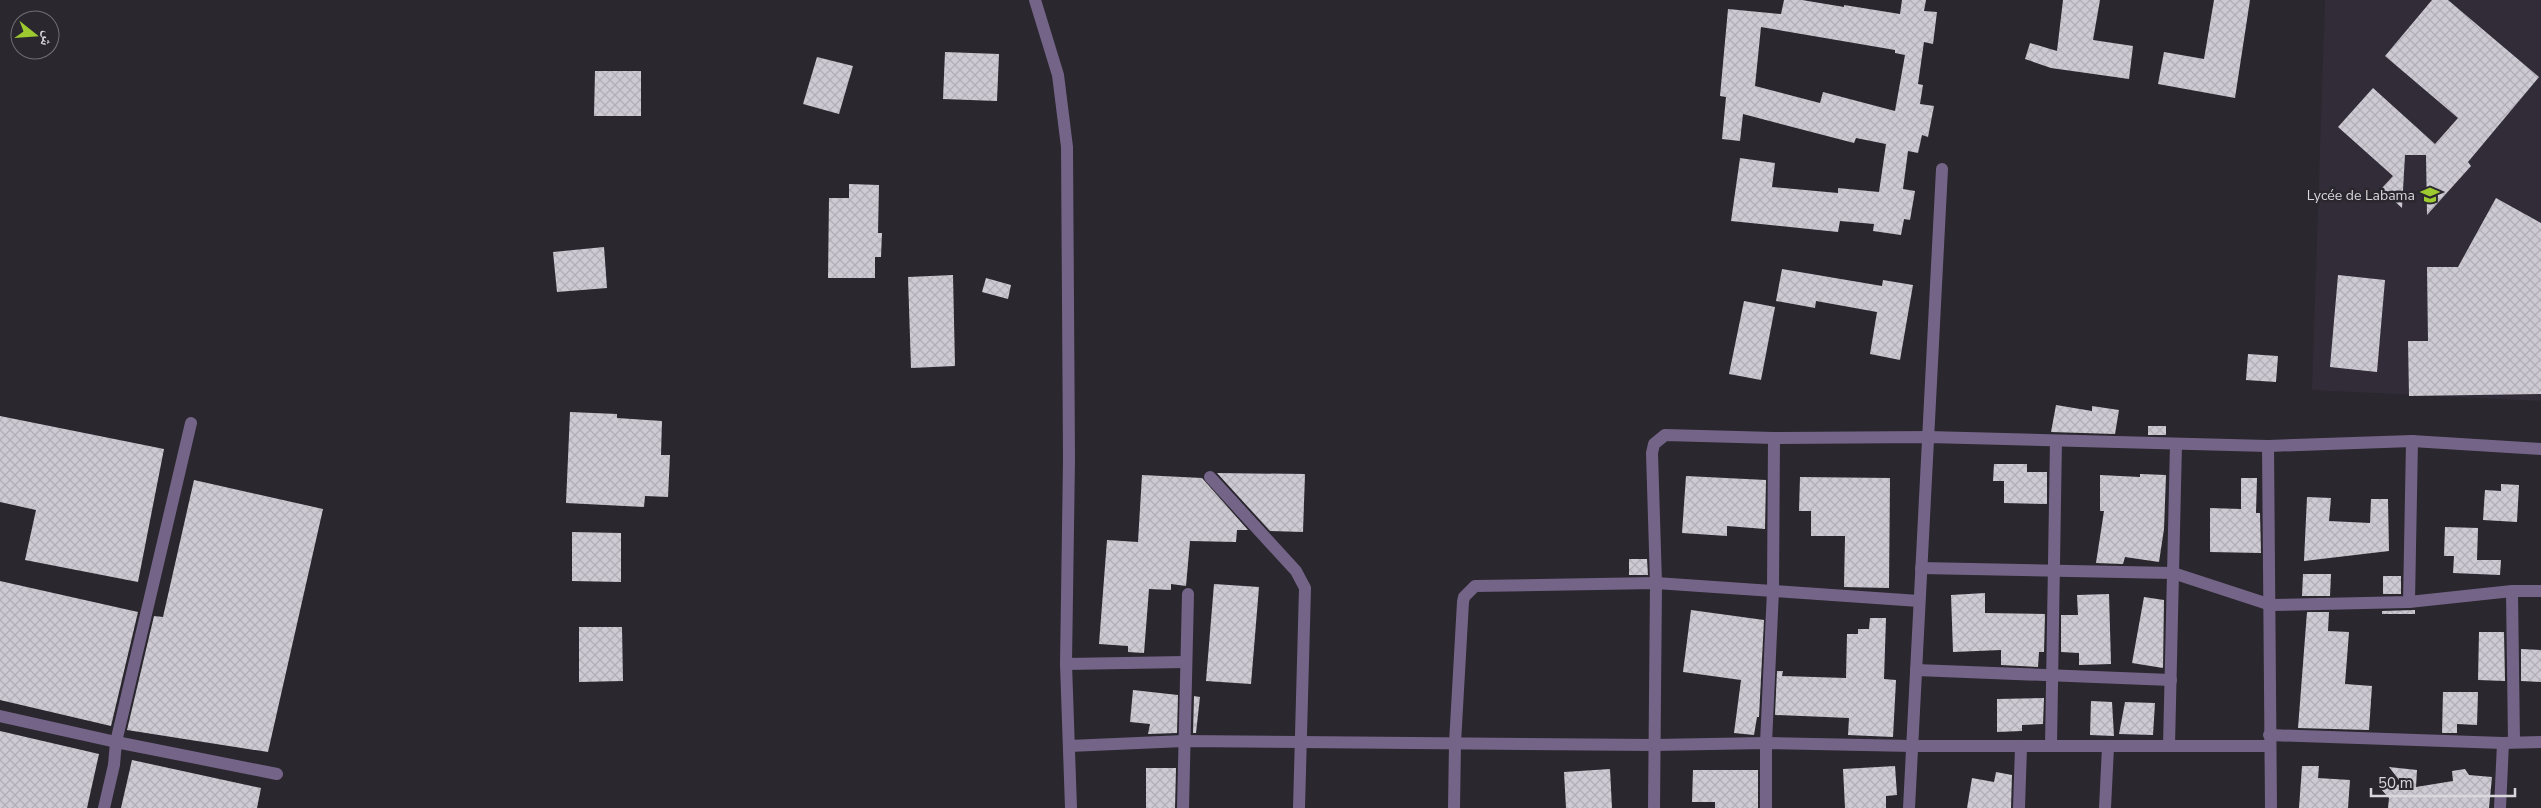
<svg xmlns="http://www.w3.org/2000/svg" width="2541" height="808" viewBox="0 0 2541 808" font-family="'Nunito Sans','Noto Naskh Arabic',sans-serif">
  <defs>
    <pattern id="building-cross-hatch" width="8" height="8" patternUnits="userSpaceOnUse" patternTransform="scale(1.25)"><rect width="8" height="8" fill="#cdcad3"/><path d="M0 0l8 8M0 8l8-8" fill="none" stroke="#b1aeb6"/></pattern>
  </defs>
  <rect width="100%" height="100%" fill="#2a272e"/>
  <path fill="#322c39" d="M2325,0H2541V401L2312,390Z"/>
  <g fill="url(#building-cross-hatch)" fill-rule="evenodd">
    <path d="M1784,0H1802L1844,7V5L1900,14L1902,0H1926L1924,11L1937,12L1933,44L1924,42L1918,84L1923,85L1920,104L1934,106L1928,137L1922,135L1918,153L1908,151L1903,189L1915,191L1910,220L1904,219L1901,235L1873,231L1874,224L1840,221L1838,232L1731,221L1740,158L1775,163L1772,187L1838,193V188L1879,192L1886,144L1856,138L1854,143L1743,114L1740,141L1722,139L1726,97L1720,96L1728,9L1781,14ZM1761,27L1895,50V53L1905,55L1895,111L1823,92L1820,103L1755,86Z"/>
    <path d="M2063,0H2100L2093,40L2133,46L2129,79L2051,68L2025,59L2030,43L2057,51Z"/>
    <path d="M2214,0H2250L2235,98L2158,84L2164,52L2204,59Z"/>
    <path d="M2432,0H2448L2539,77L2468,162L2471,166L2427,215L2426,155H2405L2402,208L2381,189L2393,176L2338,127L2373,88L2435,144L2458,118L2385,56Z"/>
    <path d="M945,52L999,54L997,101L943,99Z"/>
    <path d="M817,57L853,66L839,114L803,104Z"/>
    <path d="M595,71H641V116H594Z"/>
    <path d="M849,184L879,185L878,233H882L881,257H875V278H828L829,198H849Z"/>
    <path d="M2496,198L2541,223V394L2409,396L2408,341H2428L2427,267H2458Z"/>
    <path d="M604,247L607,288L557,292L553,252Z"/>
    <path d="M1782,269L1882,286L1883,280L1913,285L1900,360L1870,354L1877,312L1816,301L1815,308L1776,301Z"/>
    <path d="M953,275L955,366L911,368L908,277Z"/>
    <path d="M2338,275L2385,280L2377,372L2330,367Z"/>
    <path d="M986,278L1011,285L1008,299L982,292Z"/>
    <path d="M1744,301L1775,307L1761,380L1729,374Z"/>
    <path d="M2248,354L2278,356L2276,382L2246,380Z"/>
    <path d="M2056,405L2092,411V406L2119,410L2115,434L2051,432Z"/>
    <path d="M570,412L617,414V418L662,421L661,455H670L668,497L645,496L644,507L566,503Z"/>
    <path d="M0,416L164,449L138,582L25,560L36,510L0,502Z"/>
    <rect x="2148" y="426" width="18" height="9"/>
    <path d="M1994,464H2027V472H2047V504L2004,503V481H1993Z"/>
    <path d="M1217,473L1305,474L1303,532L1270,531Z"/>
    <path d="M2140,474L2166,475L2164,529L2159,562L2125,557L2123,564L2096,563L2104,511H2100V475L2140,477Z"/>
    <path d="M1142,475L1202,478L1248,530H1237L1236,542L1190,541L1186,586L1171,584V590L1149,589L1144,653L1128,652V646L1099,644L1107,540L1138,542Z"/>
    <path d="M1686,476L1766,480L1765,529L1727,526V536L1682,533Z"/>
    <path d="M1800,477L1890,478L1889,588L1844,587L1845,536H1811V511H1799Z"/>
    <path d="M2241,478H2257L2256,513H2260L2261,553L2210,552V508L2241,509Z"/>
    <path d="M194,480L323,509L268,752L127,730L154,616L163,617Z"/>
    <path d="M2501,484L2519,485L2517,522L2483,520L2485,490L2501,491Z"/>
    <path d="M2307,497L2331,498L2329,521L2370,523L2371,499H2388L2389,551L2304,561Z"/>
    <path d="M2445,527L2478,528L2477,560H2501L2500,575L2453,573L2454,556H2444Z"/>
    <path d="M572,532L621,533V582L572,581Z"/>
    <path d="M1629,559H1647L1648,575H1629Z"/>
    <path d="M2303,574H2331L2330,596H2302Z"/>
    <rect x="2383" y="576" width="18" height="18"/>
    <path d="M0,581L138,612L111,726L0,700Z"/>
    <path d="M1214,584L1259,587L1251,684L1206,681Z"/>
    <path d="M1985,593V613L2045,614L2044,652H2039L2038,667L2001,665V650L1953,652L1951,595Z"/>
    <path d="M2109,594L2111,664L2079,665V653L2061,652V615H2078L2077,595Z"/>
    <path d="M2144,597L2164,600L2163,668L2132,663Z"/>
    <path d="M1691,610L1764,620L1759,717H1757L1754,735L1734,733L1741,680L1683,672Z"/>
    <path d="M2415,610V614H2382V611Z"/>
    <path d="M2307,612H2329L2328,631L2349,632L2345,684L2372,686L2369,730L2298,728Z"/>
    <path d="M1870,618H1886L1884,679L1896,680L1893,737L1848,735L1849,718L1775,715L1777,671H1783L1782,676L1846,678L1847,634H1858V629H1869Z"/>
    <path d="M579,627H622L623,681L579,682Z"/>
    <path d="M2479,632H2504L2505,681L2478,680Z"/>
    <path d="M2521,649L2541,650V682L2521,681Z"/>
    <path d="M1133,690L1178,695L1177,733L1148,734L1150,724L1130,722Z"/>
    <path d="M2443,692H2478L2477,725L2457,724V733H2442Z"/>
    <path d="M1194,696L1200,697L1196,733H1193Z"/>
    <path d="M2044,698L2043,724L2022,725V731L1997,732V699Z"/>
    <path d="M2091,701L2112,702L2114,736L2090,735Z"/>
    <path d="M2125,702L2155,703L2153,735L2119,734Z"/>
    <path d="M0,731L99,754L87,808H0Z"/>
    <path d="M132,760L261,788L257,808H121Z"/>
    <path d="M1895,766L1897,795L1886,796V808H1845L1843,769Z"/>
    <path d="M2302,766H2319L2318,778L2350,780L2348,808H2299Z"/>
    <path d="M2389,767L2417,770L2416,787L2453,781L2452,771L2465,769L2469,775L2492,777L2489,808H2388L2389,798L2380,788L2402,784Z"/>
    <path d="M1146,768H1176L1175,808H1146Z"/>
    <path d="M1610,769L1612,808H1566L1564,772Z"/>
    <path d="M1693,770H1758V808H1715V802H1692Z"/>
    <path d="M1996,772L2012,775L2011,808H1967L1972,778L1994,782Z"/>
  </g>
  <g fill="none" stroke-linecap="round" stroke-linejoin="round">
    <g stroke="#746487" stroke-width="12">
      <path d="M1035,0L1058,75L1067,147L1069,459L1066,664L1071,808"/>
      <path d="M191,423L116,742L277,774"/>
      <path d="M2268,446L2271,808"/>
      <path d="M1210,477L1296,571L1305,588L1299,808"/>
      <path d="M1921,568L2173,573L2271,605L2409,602L2512,591H2541"/>
      <path d="M2512,591L2514,742"/>
      <path d="M2409,602L2412,441"/>
      <path d="M1066,664L1185,662"/>
      <path d="M1916,670L2171,680"/>
      <path d="M0,716L116,742L114,765L104,808"/>
      <path d="M2269,735L2503,743L2541,742"/>
      <path d="M1069,746L1184,741L1654,745L1766,743L1912,746H2270"/>
      <path d="M2051,746L2056,441"/>
      <path d="M2169,746L2176,444"/>
      <path d="M1183,808L1188,594"/>
      <path d="M1454,808L1455,743L1463,602L1464,597L1475,586L1656,583L1919,601"/>
      <path d="M1654,808L1656,583L1652,453L1654,444L1665,435L1774,438L1928,437L2268,446L2412,441L2541,449"/>
      <path d="M1766,808V743L1773,590L1774,438"/>
      <path d="M1909,808L1942,169"/>
      <path d="M2019,808L2021,747"/>
      <path d="M2105,808L2108,747"/>
      <path d="M2500,808L2503,743"/>
    </g>
  </g>
  <defs>
    <g id="school-bare" transform="scale(1.5)"><path d="M0-5L7-2L0 1L-7-2ZM-4 1L0 2.5L4 1V4Q0 6-4 4Z" fill="#9dca30" stroke="#2a272e" stroke-width="2.5" paint-order="stroke"/></g>
  </defs>
  <g fill-rule="evenodd">
    <use href="#school-bare" x="2430" y="195"/>
  </g>
  <g text-anchor="middle" dominant-baseline="central" stroke-width="5" stroke-linejoin="round" paint-order="stroke">
    <g font-size="14" fill="#d9d7dc" stroke="#2a272e" text-anchor="end">
      <text x="2415" y="195">Lycée de Labama</text>
    </g>
  </g>
  <g transform="translate(35 35) rotate(107)"><circle r="24" fill="#2a272e" stroke="#706d74"/>
  <path d="M0-4L9 19L0 12L-9 19Z" fill="#9dca30"/>
  <text y="-8" font-size="14" font-weight="bold" text-anchor="middle" fill="#d9d7dc">ش</text>
  </g>
  <path d="M2371 788v8h144v-8" fill="none" stroke="#d9d7dc" stroke-width="2.5"/>
  <text x="2378" y="788" font-size="15" fill="#d9d7dc" stroke="#2a272e" stroke-width="4" paint-order="stroke">50 m</text>
</svg>
